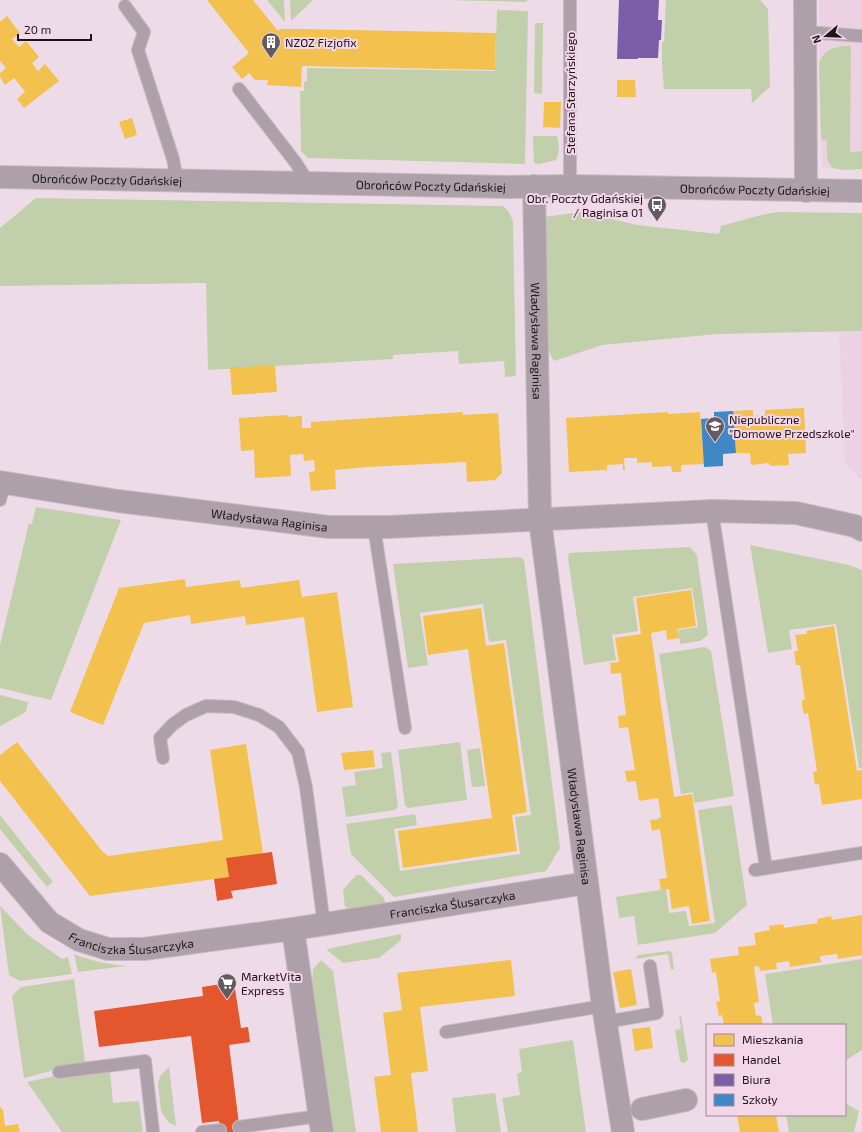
<svg xmlns="http://www.w3.org/2000/svg" width="862" height="1132" viewBox="0 0 862 1132" font-family="'Exo 2',sans-serif">
  <rect width="100%" height="100%" fill="#eddce7"/>
  <g fill="#ecd1e2">
    <path d="M819,0H862V169H838L822,167L819,64Z"/>
    <path d="M862,331V480L845,464L839,332Z"/>
  </g>
  <g fill="#c1d0ab">
    <path d="M267,0H284L285,22Z"/>
    <path d="M290,0H313L291,21Z"/>
    <path d="M444,0H527V2Z"/>
    <path d="M666,0H760L768,9L770,87L752,103L751,89H664L662,65V42H664Z"/>
    <path d="M497,10L528,11L525,164L308,158L301,151L300,91H304V82L307,81V68L495,71Z"/>
    <path d="M535,23H543L542,94L534,93Z"/>
    <path d="M843,46H851L850,152L862,151V169C853,169 833,173 829,163C826,157 827,147 827,141L821,139L819,64C822,52 831,48 843,46Z"/>
    <path d="M533,136H557C559,143 560,152 556,160L539,164L534,163Z"/>
    <path d="M36,198L502,206C509,209 511,216 513,222L516,376L505,377L504,361L459,364L458,351L393,355V359L208,370L206,283L0,286V228Z"/>
    <path d="M581,212L637,225L719,234L721,226L761,215L778,212L862,213V331L718,334L602,345L554,361L544,343V217Z"/>
    <path d="M36,507L121,520L51,700L0,688V645L29,523L32,524Z"/>
    <path d="M750,545L849,565L862,570V768H859L836,624L789,630L792,649L768,653Z"/>
    <path d="M690,547L697,555L708,635L700,641L680,644L678,630L698,627L692,588L633,597L638,631L612,635L616,660L584,665L568,559L569,553Z"/>
    <path d="M520,557L524,560L560,848L546,871L394,897L351,854L346,824L415,814L417,825L394,829L400,871L520,854L515,817L531,815L506,640L489,642L483,604L420,613L428,665L408,668L393,564Z"/>
    <path d="M705,647L711,651L734,796L694,803L693,792L681,794L659,654Z"/>
    <path d="M0,695L28,702L26,712L0,726Z"/>
    <path d="M460,742L467,800L408,808L405,806L398,750Z"/>
    <path d="M480,748L485,786L472,787L467,750Z"/>
    <path d="M391,752L398,807L395,810L346,817L342,787L356,785L354,772L383,768L381,753Z"/>
    <path d="M732,805L747,905L715,933L638,945L634,916L619,918L616,897L666,889L669,913L686,911L689,926L715,923L698,810Z"/>
    <path d="M0,815L53,882L47,887L0,829Z"/>
    <path d="M356,875H361L384,898L386,905L353,909L345,907L343,890Z"/>
    <path d="M0,906L28,935L62,959L68,957L72,974L20,981L9,975Z"/>
    <path d="M401,934V940L379,958L343,963L327,950V949Z"/>
    <path d="M669,951L672,953L674,969L671,970L668,954L635,959L638,955Z"/>
    <path d="M74,954C91,961 108,964 126,966L78,972Z"/>
    <path d="M862,959V1050L845,1061V1025H773L765,974Z"/>
    <path d="M321,960L333,971L356,1132H333L312,983L313,969Z"/>
    <path d="M74,979L85,1062L58,1066V1069L24,1078L12,996L21,987Z"/>
    <path d="M679,1015H681L688,1059L686,1062L683,1063L680,1061L675,1030L681,1029Z"/>
    <path d="M573,1040L586,1132H508L502,1098L520,1095L517,1074L522,1072L519,1049Z"/>
    <path d="M169,1067L176,1126L169,1123L161,1111L158,1084L160,1076Z"/>
    <path d="M110,1072L113,1103L139,1101L143,1132H62L27,1082L59,1075L60,1079Z"/>
    <path d="M495,1093L501,1132H456L452,1098Z"/>
    <path d="M845,1103L859,1111L854,1132H789L786,1115H845Z"/>
  </g>
  <g fill="#f2c14e">
    <path d="M207,0H253L278,31L280,29H301L496,33L495,70L302,66L301,87L267,85L268,80H255L249,73L242,79L232,67L249,53Z"/>
    <path d="M7,16L20,33L12,39L19,47L26,41L39,57L32,63L38,71L45,64L59,81L24,108L17,99L25,92L24,90L14,78L5,85L0,77V73L6,68L0,61V22Z"/>
    <path d="M617,80H635L636,97H617Z"/>
    <path d="M544,102H561L560,128L543,127Z"/>
    <path d="M132,118L137,135L125,139L119,122Z"/>
    <path d="M275,365L277,392L232,395L230,368Z"/>
    <path d="M804,408L806,453L788,454L789,465L770,466L769,463L751,465L750,453H736L733,411L753,410V416L765,415V410Z"/>
    <path d="M463,412V415L498,413L502,473L495,480L467,482L466,462L368,467L335,470L336,489L311,491L309,472L315,471L314,460L304,461L303,454L290,455L291,476L255,478L254,450L241,451L239,418L288,415V417L302,416V428H311V422Z"/>
    <path d="M668,412V414L700,412L704,464L681,465V472H672L671,466L652,467V462L637,463V458H624L625,470H623V464L607,465V471L604,470L569,472L566,418Z"/>
    <path d="M185,579L186,587L240,580L241,588L299,580L302,597L337,592L353,707L317,712L304,617L246,625L245,616L191,624L190,615L144,623L103,725L70,712L119,588Z"/>
    <path d="M691,590L696,626L677,629L679,638L667,640L666,630L651,633L674,797L692,794L710,921L692,924L689,906L672,909L669,889L661,890L659,879L667,878L660,829L652,831L650,820L659,819V818L661,817L658,798L639,801L636,781L627,782L625,771L635,770L628,727L619,728L618,716L626,715L621,673L611,674L610,663L619,662L615,638L641,634L636,598Z"/>
    <path d="M481,608L486,646L504,643L527,812L512,815L517,851L403,868L398,831L492,818L468,649L428,655L423,616Z"/>
    <path d="M834,626L857,771L862,770V799L822,805L819,784L815,785L813,772L817,771L808,713L804,714L802,706V700H805L800,665H796L794,651H798L795,635L807,634L806,631Z"/>
    <path d="M17,742L102,851L108,856L223,840L210,750L246,744L263,853L226,858L229,877L90,896L0,781V755Z"/>
    <path d="M373,750L375,767L344,770L341,753Z"/>
    <path d="M862,915V955L838,959L837,954L820,956L821,962L790,967L789,961L776,963L777,969L760,971L759,966L754,967L759,1002L754,1003L756,1016L761,1015L763,1025H724L722,1015L719,1016L716,1002L720,1001L716,972L712,973L710,959L739,955L738,947L756,945L754,933L770,930L769,926L783,924L784,928L818,923L817,919L831,916L832,920Z"/>
    <path d="M511,960L515,996L420,1007L428,1071L411,1073L418,1132H381L374,1077L391,1075L383,1013L402,1010L397,973Z"/>
    <path d="M631,969L637,1005L620,1008L613,972Z"/>
    <path d="M650,1027L653,1048L635,1051L632,1029Z"/>
    <path d="M0,1105L1,1109H3L5,1126L18,1124L20,1132H0Z"/>
    <path d="M737,1115H776L779,1132H740Z"/>
  </g>
  <g fill="#e4572e">
    <path d="M272,852L277,884L231,891L233,898L217,901L214,879L229,877L226,858Z"/>
    <path d="M234,982L241,1028L248,1027L250,1042L229,1045L240,1132H221L219,1121L202,1123L191,1036L99,1047L94,1011L203,996L202,987Z"/>
  </g>
  <path fill="#7b5ea7" d="M619,0H659L658,20H662L661,40H659L658,58H638V59H617Z"/>
  <path fill="#3f88c5" d="M733,411L736,453L723,454V466L704,467L701,419L714,418V412Z"/>
  <g fill="none" stroke-linecap="round" stroke-linejoin="round">
    <g stroke="#c6bac1" stroke-width="14">
      <g id="service">
        <path d="M570,0V186"/>
        <path d="M125,6L144,32L138,50L173,159L177,180"/>
        <path d="M805,32L862,36"/>
        <path d="M239,89L296,163L308,182"/>
        <path d="M0,500L4,483"/>
        <path d="M712,511L766,868"/>
        <path d="M374,527L405,728"/>
        <path d="M163,758L160,738L172,725L186,715L206,706L234,707L259,715L279,727L298,752L306,787L324,925"/>
        <path d="M755,870L862,853"/>
        <path d="M606,1022L657,1013L650,966"/>
        <path d="M446,1032L603,1006"/>
        <path d="M59,1072L145,1061L153,1132"/>
        <path d="M239,1127L319,1116"/>
        <path d="M202,1132L220,1130"/>
      </g>
    </g>
    <g stroke="#c6bac1" stroke-width="24">
      <g id="minor">
        <path d="M805,0L806,191"/>
        <path id="s1" d="M534,186L540,520L603,1006L623,1132"/>
        <path id="s2" d="M0,482L118,501L329,527H389L712,511L796,513L855,526L862,530"/>
        <path id="s3" d="M0,864L49,922L79,940L108,949H144L293,929L587,883"/>
        <path d="M293,929L322,1132"/>
        <path d="M642,1109L686,1100"/>
      </g>
    </g>
    <g stroke="#c6bac1" stroke-width="24">
      <g id="tertiary">
        <path id="s4" d="M0,177L510,187L570,186L862,191"/>
      </g>
    </g>
    <use href="#service" stroke="#aea0a9" stroke-width="12"/>
    <use href="#minor" stroke="#aea0a9" stroke-width="22"/>
    <use href="#tertiary" stroke="#aea0a9" stroke-width="22"/>
  </g>
  <defs>
    <g id="building-pin" transform="scale(1)"><path d="M0 17L-7.5 6A9.5 9.5 0 1 1 7.5 6Z" fill="#665a62" stroke="#f3d6e8"/><path d="M-4-6H4V6H1V3H-1V6H-4ZM-2.5-4.3h1.7v1.8h-1.7ZM.8-4.3h1.7v1.8H.8ZM-2.5-1h1.7V.8h-1.7ZM.8-1h1.7V.8H.8Z" fill="#fff"/></g>
    <g id="bus-pin" transform="scale(1)"><path d="M0 17L-7.5 6A9.5 9.5 0 1 1 7.5 6Z" fill="#665a62" stroke="#f3d6e8"/><path d="M-5-6H5V4H4V6H2V4H-2V6H-4V4H-5ZM-3.5-4V0h7V-4ZM-3.5 1.2v1.5H-2V1.2ZM2 1.2v1.5H3.5V1.2Z" fill="#fff"/></g>
    <g id="school-pin" transform="scale(1)"><path d="M0 17L-7.5 6A9.5 9.5 0 1 1 7.5 6Z" fill="#665a62" stroke="#f3d6e8"/><path d="M0-5L7-2L0 1L-7-2ZM-4 1L0 2.5L4 1V4Q0 6-4 4Z" fill="#fff"/></g>
    <g id="supermarket-pin" transform="scale(1)"><path d="M0 17L-7.5 6A9.5 9.5 0 1 1 7.5 6Z" fill="#665a62" stroke="#f3d6e8"/><path d="M-6-5.5h2.5l.6 2H6L4.5 2H-2.5L-4.4-4H-6ZM-1.5 3.2a1.3 1.3 0 1 0 .1 0ZM3 3.2a1.3 1.3 0 1 0 .1 0Z" fill="#fff"/></g>
  </defs>
  <g fill-rule="evenodd">
    <use href="#building-pin" x="271" y="42"/>
    <use href="#bus-pin" x="657" y="205"/>
    <use href="#school-pin" x="715" y="426"/>
    <use href="#supermarket-pin" x="227" y="983"/>
  </g>
  <g text-anchor="middle" dominant-baseline="central" stroke-width="4" stroke-linejoin="round" paint-order="stroke">
    <g font-size="12" fill="#1e141a" stroke="#f3d6e8" text-anchor="start">
      <text x="285" y="42">NZOZ Fizjofix</text>
      <text x="643" y="198" text-anchor="end">Obr. Poczty Gdańskiej<tspan x="643" dy="14">/ Raginisa 01</tspan></text>
      <text x="729" y="419">Niepubliczne<tspan x="729" dy="14">"Domowe Przedszkole"</tspan></text>
      <text x="241" y="976">MarketVita<tspan x="241" dy="14">Express</tspan></text>
    </g>
    <g font-size="12" fill="#1e141a" stroke="#f3d6e8">
      <text transform="translate(570 93) rotate(-90)">Stefana Starzyńskiego</text>
      <text stroke="none"><textPath href="#s4" startOffset="107">Obrońców Poczty Gdańskiej</textPath></text>
      <text stroke="none"><textPath href="#s4" startOffset="431">Obrońców Poczty Gdańskiej</textPath></text>
      <text stroke="none"><textPath href="#s4" startOffset="755">Obrońców Poczty Gdańskiej</textPath></text>
      <text stroke="none"><textPath href="#s1" startOffset="155">Władysława Raginisa</textPath></text>
      <text stroke="none"><textPath href="#s2" startOffset="272">Władysława Raginisa</textPath></text>
      <text stroke="none"><textPath href="#s1" startOffset="643">Władysława Raginisa</textPath></text>
      <text stroke="none"><textPath href="#s3" startOffset="489">Franciszka Ślusarczyka</textPath></text>
      <text stroke="none"><textPath href="#s3" startOffset="164">Franciszka Ślusarczyka</textPath></text>
    </g>
  </g>
  <rect x="706" y="1024" width="140" height="92" fill="#f3d6e8" stroke="#9e8896"/>
  <rect x="714" y="1034" width="20" height="12" fill="#f2c14e" stroke="#9e8896"/>
  <text x="742" y="1044" font-size="12" fill="#1e141a">Mieszkania</text>
  <rect x="714" y="1054" width="20" height="12" fill="#e4572e" stroke="#9e8896"/>
  <text x="742" y="1064" font-size="12" fill="#1e141a">Handel</text>
  <rect x="714" y="1074" width="20" height="12" fill="#7b5ea7" stroke="#9e8896"/>
  <text x="742" y="1084" font-size="12" fill="#1e141a">Biura</text>
  <rect x="714" y="1094" width="20" height="12" fill="#3f88c5" stroke="#9e8896"/>
  <text x="742" y="1104" font-size="12" fill="#1e141a">Szkoły</text>
  <g transform="translate(826 36) rotate(251)" stroke="#f3d6e8" stroke-width="3" paint-order="stroke">
  <path d="M0-3L7 15L0 10L-7 15Z" fill="#1e141a"/>
  <text y="-6" font-size="11" font-weight="bold" text-anchor="middle" fill="#1e141a">N</text>
  </g>
  <path d="M18 34v6h73v-6" fill="none" stroke="#1e141a" stroke-width="2"/>
  <text x="24" y="34" font-size="12" fill="#1e141a" stroke="#f3d6e8" stroke-width="3" paint-order="stroke">20 m</text>
</svg>
